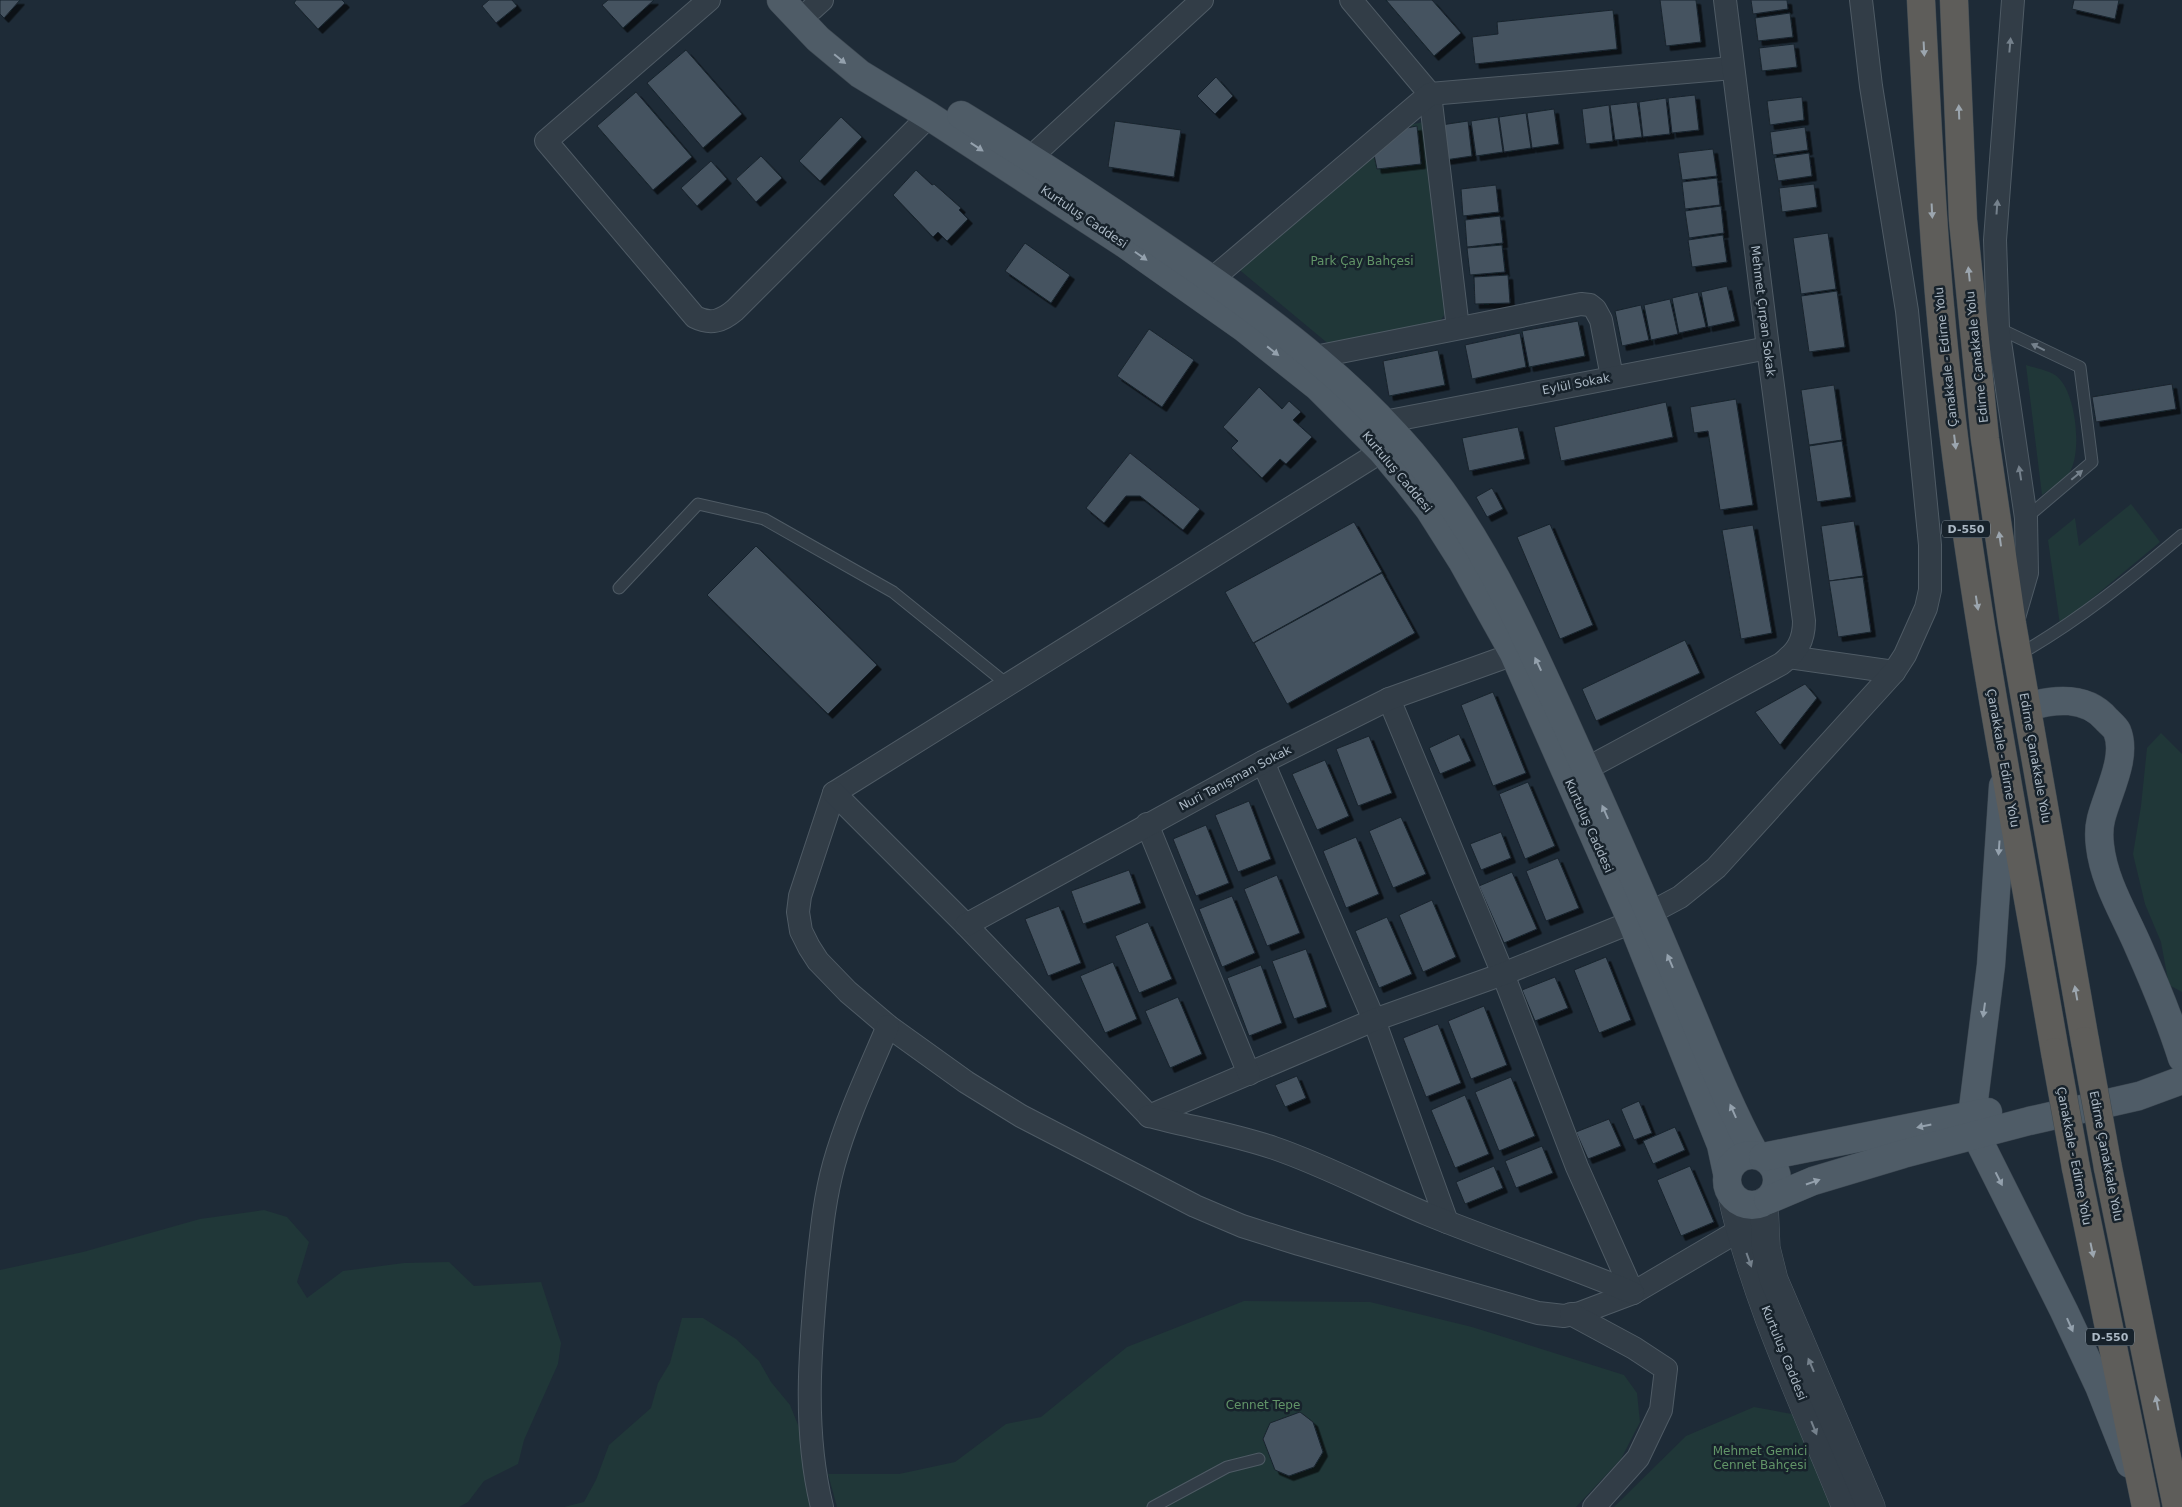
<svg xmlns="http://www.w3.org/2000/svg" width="2182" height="1507" viewBox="0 0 2182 1507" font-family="'DejaVu Sans',sans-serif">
  <defs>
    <filter id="shadow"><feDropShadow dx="4.5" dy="4.5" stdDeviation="0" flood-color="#0009"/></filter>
  </defs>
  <rect width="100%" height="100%" fill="#1e2b37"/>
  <g fill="#203738">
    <path d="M1423,122L1446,313L1439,322L1331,346L1236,267L1395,128Z"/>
    <path d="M2026,365C2035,368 2047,370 2055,375C2076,388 2083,454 2069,473C2064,482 2050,489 2042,495Z"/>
    <path d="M2131,504L2160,542L2060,625L2048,540L2075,518L2079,546Z"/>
    <path d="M2161,733L2182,754V992L2169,985L2161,942L2145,904L2133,854L2141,806L2147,748Z"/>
    <path d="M264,1210L287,1217L309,1242L297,1282L307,1298L343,1271L404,1263L449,1262L474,1286L541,1282L561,1343L558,1364L524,1440L518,1464L484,1481L468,1502L459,1507H0V1270L83,1252L200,1219Z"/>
    <path d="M1244,1301L1370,1302L1472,1327L1624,1375L1637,1393L1640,1422L1621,1459L1576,1507H837L828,1474H899L955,1462L1006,1424L1041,1417L1127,1347Z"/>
    <path d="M682,1318H703L736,1339L759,1361L771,1382L790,1405L800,1430L810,1507H564L584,1502L596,1480L609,1445L651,1408L658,1383L670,1363Z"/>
    <path d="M1754,1407L1803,1416L1841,1507H1614L1686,1436Z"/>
  </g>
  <g fill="#445361" stroke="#19242d" filter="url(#shadow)">
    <path d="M0,0H20L4,18L0,14Z"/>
    <path d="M296,0H342L345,3L318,29L294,3Z"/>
    <path d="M489,0H512L517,6L496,23L482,6Z"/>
    <path d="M608,0H654L623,28L602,5Z"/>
    <path d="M1386,0H1432L1461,33L1434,56Z"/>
    <path d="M1660,0H1696L1701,42L1666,46Z"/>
    <path d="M1751,0H1787L1788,9L1753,14Z"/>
    <path d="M2074,0H2119L2115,19L2072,9Z"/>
    <path d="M1613,10L1617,49L1475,64L1472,37L1498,34L1497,22Z"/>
    <path d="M1790,13L1793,37L1758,41L1755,18Z"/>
    <path d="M1794,44L1797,67L1762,71L1759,48Z"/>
    <path d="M686,50L742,114L703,148L647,83Z"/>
    <path d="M1216,77L1233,96L1215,114L1197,96Z"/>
    <path d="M636,92L692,157L653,190L597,126Z"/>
    <path d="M1695,95L1699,130L1672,133L1668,98Z"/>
    <path d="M1802,97L1804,120L1770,125L1767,101Z"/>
    <path d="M1666,98L1670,134L1643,137L1639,102Z"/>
    <path d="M1637,102L1642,137L1615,140L1610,105Z"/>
    <path d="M1609,105L1613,141L1586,144L1582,109Z"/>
    <path d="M1554,109L1559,144L1532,148L1527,113Z"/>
    <path d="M1526,113L1531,148L1504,152L1499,117Z"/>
    <path d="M841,117L862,137L820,181L799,161Z"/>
    <path d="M1498,117L1503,152L1476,156L1471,121Z"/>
    <path d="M1115,121L1181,130L1174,177L1108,167Z"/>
    <path d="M1468,121L1472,156L1445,160L1441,125Z"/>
    <path d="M1417,126L1421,164L1377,169L1373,150L1396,130Z"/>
    <path d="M1805,127L1808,150L1773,155L1770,132Z"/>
    <path d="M1713,149L1717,176L1682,180L1678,153Z"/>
    <path d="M1809,153L1812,176L1778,181L1774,158Z"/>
    <path d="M761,156L782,178L756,202L736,179Z"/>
    <path d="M711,161L727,179L697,206L681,188Z"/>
    <path d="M916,170L932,185L934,184L961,208L959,210L968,219L947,241L938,232L933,237L893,195Z"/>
    <path d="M1717,178L1720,205L1685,209L1682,182Z"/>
    <path d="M1814,184L1817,207L1782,212L1779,188Z"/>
    <path d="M1496,185L1499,212L1463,216L1461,189Z"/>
    <path d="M1721,206L1724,233L1689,238L1685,211Z"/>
    <path d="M1500,216L1503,243L1467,247L1465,220Z"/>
    <path d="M1828,233L1836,289L1801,294L1793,238Z"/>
    <path d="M1723,235L1727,262L1692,267L1688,240Z"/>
    <path d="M1025,243L1070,275L1051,303L1005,271Z"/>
    <path d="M1502,245L1505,272L1470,275L1467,248Z"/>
    <path d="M1508,275L1510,303L1475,304L1474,277Z"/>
    <path d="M1727,286L1735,321L1708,327L1701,292Z"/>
    <path d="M1837,291L1845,347L1809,352L1801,296Z"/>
    <path d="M1698,292L1706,327L1679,333L1672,298Z"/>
    <path d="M1670,299L1678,334L1651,340L1644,305Z"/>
    <path d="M1641,305L1649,340L1622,346L1615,311Z"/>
    <path d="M1578,321L1585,356L1529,367L1522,331Z"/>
    <path d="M1149,329L1194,360L1162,407L1117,376Z"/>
    <path d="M1520,333L1526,367L1472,379L1465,345Z"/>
    <path d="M1438,350L1445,385L1389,396L1383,361Z"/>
    <path d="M2172,384L2176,409L2096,422L2092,397Z"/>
    <path d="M1834,385L1842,440L1809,445L1801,390Z"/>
    <path d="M1259,387L1282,409L1289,401L1301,412L1293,420L1312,437L1286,464L1280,459L1262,478L1231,448L1238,441L1223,427Z"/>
    <path d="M1736,399L1753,505L1720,510L1708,431L1694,433L1690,407Z"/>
    <path d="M1666,402L1673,437L1561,461L1554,427Z"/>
    <path d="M1518,427L1525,459L1469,471L1462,438Z"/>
    <path d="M1842,441L1851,497L1817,502L1809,446Z"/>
    <path d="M1130,453L1200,509L1183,530L1140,496H1126L1104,523L1086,508Z"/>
    <path d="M1492,488L1503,509L1487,517L1476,497Z"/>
    <path d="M1854,521L1863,576L1829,581L1821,526Z"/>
    <path d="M1354,522L1382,572L1253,643L1225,592Z"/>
    <path d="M1550,524L1593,625L1560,639L1517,537Z"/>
    <path d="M1753,525L1772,633L1741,639L1722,530Z"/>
    <path d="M756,546L877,665L828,714L707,595Z"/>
    <path d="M1382,573L1415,633L1287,704L1254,643Z"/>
    <path d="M1863,577L1871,632L1838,637L1829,581Z"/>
    <path d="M1685,640L1700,673L1596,721L1582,689Z"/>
    <path d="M1805,684L1817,698L1780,745L1755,712Z"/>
    <path d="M1493,692L1526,773L1493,786L1461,705Z"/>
    <path d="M1459,734L1471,761L1440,774L1429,748Z"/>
    <path d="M1369,736L1392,793L1358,806L1336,749Z"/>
    <path d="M1325,760L1349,816L1317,830L1292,774Z"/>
    <path d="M1528,782L1555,846L1525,859L1499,794Z"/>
    <path d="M1249,801L1271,859L1238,872L1215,815Z"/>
    <path d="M1401,817L1426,874L1393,888L1369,831Z"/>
    <path d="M1206,825L1229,883L1196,896L1173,839Z"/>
    <path d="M1501,832L1511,858L1481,870L1470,844Z"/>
    <path d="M1356,837L1379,894L1346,908L1323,851Z"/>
    <path d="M1558,858L1579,908L1546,921L1526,871Z"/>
    <path d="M1129,870L1141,903L1083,924L1071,891Z"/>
    <path d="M1512,872L1537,929L1504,943L1479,886Z"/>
    <path d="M1277,875L1300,933L1267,946L1244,889Z"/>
    <path d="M1232,896L1255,953L1222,967L1199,909Z"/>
    <path d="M1432,900L1456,957L1423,972L1399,915Z"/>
    <path d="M1059,906L1081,963L1048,976L1025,919Z"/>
    <path d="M1387,917L1412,974L1379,988L1355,931Z"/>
    <path d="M1148,922L1172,979L1139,993L1115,936Z"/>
    <path d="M1306,949L1327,1007L1294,1019L1272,961Z"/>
    <path d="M1606,957L1631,1020L1599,1033L1574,970Z"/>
    <path d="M1113,962L1137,1019L1105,1033L1080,976Z"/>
    <path d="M1261,965L1282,1023L1249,1036L1227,978Z"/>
    <path d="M1555,977L1568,1008L1535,1021L1522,990Z"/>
    <path d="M1178,997L1202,1054L1170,1068L1145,1011Z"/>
    <path d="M1484,1006L1507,1065L1471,1079L1448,1021Z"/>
    <path d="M1438,1024L1461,1083L1426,1097L1403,1038Z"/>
    <path d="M1297,1076L1306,1098L1285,1107L1275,1085Z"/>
    <path d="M1511,1077L1535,1136L1499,1151L1475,1092Z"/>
    <path d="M1465,1095L1489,1154L1455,1168L1431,1110Z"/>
    <path d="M1639,1101L1652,1133L1634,1140L1621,1109Z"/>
    <path d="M1609,1119L1621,1146L1588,1159L1576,1132Z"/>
    <path d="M1675,1127L1685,1150L1653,1164L1643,1141Z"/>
    <path d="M1542,1146L1553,1173L1516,1188L1505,1161Z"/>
    <path d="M1494,1166L1503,1188L1465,1204L1456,1182Z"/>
    <path d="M1690,1166L1714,1222L1681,1236L1657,1180Z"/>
    <path d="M1300,1412L1313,1422L1323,1452L1314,1467L1289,1476L1275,1470L1263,1439L1270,1423Z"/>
  </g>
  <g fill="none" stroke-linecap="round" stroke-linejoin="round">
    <g stroke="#4f5b65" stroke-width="13">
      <g id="service">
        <path d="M1998,328L2080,367L2092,462L2026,518"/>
        <path d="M619,588L698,504L764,519L893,592L1008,685"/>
        <path d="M2018,655C2078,621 2130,579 2182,535"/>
        <path d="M1153,1507L1227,1467L1259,1459"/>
      </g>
    </g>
    <g stroke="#4f5b65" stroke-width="24">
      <g id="minor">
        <path d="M709,0L546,141L695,317C711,325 722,321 735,310L929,116"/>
        <path d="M1351,0L1430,94L1458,328"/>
        <path d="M2013,0L1995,240L1998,328L2026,518L2027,573L2013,621"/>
        <path d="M812,9L822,0"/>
        <path d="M1030,158L1202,0"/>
        <path d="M1212,279L1430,94L1733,68"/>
        <path d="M1315,357L1581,304L1590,305L1595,309L1601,320L1612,377"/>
        <path d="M1384,422L1768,348"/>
        <path d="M1382,451L834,793L800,896L798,912L801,931L809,947L818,961L848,992L888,1026L966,1082L1021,1116L1195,1206L1242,1226L1299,1244L1538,1313L1564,1316L1580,1313L1633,1293L1740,1230"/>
        <path d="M1789,657L1894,672"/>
        <path d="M1389,699L1503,974L1577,1167L1633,1293"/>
        <path d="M1263,762L1374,1020L1447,1222"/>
        <path d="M1571,777L1781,664C1797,652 1804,641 1804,621L1768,348L1725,0"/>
        <path d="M834,793L966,925L1149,1116L1374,1020L1503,974L1632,922"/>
        <path d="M1147,824L1249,1074"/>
        <path d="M1650,913L1680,897L1716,868L1894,672L1905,655L1926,608L1930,590V545L1907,311L1871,86L1861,0"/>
        <path d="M966,925L1263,762L1389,699L1514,654"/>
        <path d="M1149,1116C1190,1127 1233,1134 1274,1148C1327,1166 1376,1193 1427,1214C1495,1242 1565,1264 1633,1293"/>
        <path d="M1571,1314L1634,1348L1666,1369L1661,1410L1638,1458L1594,1507"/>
        <path d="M822,1507C803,1431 810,1350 817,1273C821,1236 824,1200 834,1164C847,1117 869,1071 888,1026"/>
      </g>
    </g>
    <g stroke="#4f5b65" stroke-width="29">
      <g id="tertiary">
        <path d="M1732,1196C1756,1303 1805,1405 1846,1507"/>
        <path d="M1764,1202L1766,1248L1774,1280L1871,1507"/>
      </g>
    </g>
    <g stroke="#3b4650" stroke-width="29">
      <g id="primary">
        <path d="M781,0L818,39L860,74L929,116L1125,244L1244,328L1318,387L1382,451L1407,481L1429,509L1462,561L1514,654L1632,922L1721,1145L1727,1173"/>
        <path d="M961,115C1027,155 1091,197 1154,240C1266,316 1379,396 1455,510C1499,575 1531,648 1564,720C1603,807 1642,893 1678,981C1703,1039 1725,1099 1755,1154"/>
        <path d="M2027,707C2054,699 2086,695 2107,720C2110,723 2115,727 2117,731C2128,757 2107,794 2101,819C2099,827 2099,838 2100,846C2104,882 2125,915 2139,948C2155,984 2170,1020 2182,1058"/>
        <path d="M2003,786L1991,965L1972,1116L1976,1135L2064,1311L2099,1386L2130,1464"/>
        <circle cx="1752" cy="1180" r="25"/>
        <path d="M1763,1157L1988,1112"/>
        <path d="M1768,1200L1813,1181L1903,1154L2029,1121L2139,1096L2182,1080"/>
      </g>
    </g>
    <g stroke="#3c4851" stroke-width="29">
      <g id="trunk">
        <path d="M1921,0C1928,135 1934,270 1950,404C1975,622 2018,836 2055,1052"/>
        <path d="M1954,0L1963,220L1985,439L2012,624L2085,1041"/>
        <path d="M2076,1168L2146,1507"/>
        <path d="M2108,1168L2177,1507"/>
      </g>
    </g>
    <use href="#service" stroke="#323d47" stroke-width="11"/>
    <use href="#minor" stroke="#323d47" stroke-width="22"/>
    <use href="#tertiary" stroke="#323d47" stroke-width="28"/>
    <use href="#primary" stroke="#4f5c67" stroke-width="28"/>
    <use href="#trunk" stroke="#5e5d5a" stroke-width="28"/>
    <g stroke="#3c4851" stroke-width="29" stroke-linecap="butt">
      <g id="trunk-bridge">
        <path d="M2085,1041L2108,1168"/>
        <path d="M2055,1052L2076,1168"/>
      </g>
    </g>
    <use href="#trunk-bridge" stroke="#5e5d5a" stroke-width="28"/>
  </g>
  <defs><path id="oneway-solid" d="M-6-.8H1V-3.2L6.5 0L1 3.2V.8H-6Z" transform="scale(1.25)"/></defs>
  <g fill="#75818c">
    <use href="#oneway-solid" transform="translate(2010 45) rotate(-85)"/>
    <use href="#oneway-solid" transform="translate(1997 207) rotate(-86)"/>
    <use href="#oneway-solid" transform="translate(2038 347) rotate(-154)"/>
    <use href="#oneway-solid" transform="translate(2020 473) rotate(-99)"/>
    <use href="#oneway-solid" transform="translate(2077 475) rotate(-40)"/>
    <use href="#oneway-solid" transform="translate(1749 1260) rotate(70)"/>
    <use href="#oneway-solid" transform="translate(1811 1365) rotate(-113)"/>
    <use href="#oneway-solid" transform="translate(1814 1428) rotate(68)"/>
  </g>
  <g fill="#9ca6af">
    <use href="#oneway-solid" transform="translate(1924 49) rotate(87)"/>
    <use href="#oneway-solid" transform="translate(1959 112) rotate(-92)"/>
    <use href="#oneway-solid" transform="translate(1932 211) rotate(87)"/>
    <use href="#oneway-solid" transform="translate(1969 274) rotate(-96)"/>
    <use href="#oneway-solid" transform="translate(1955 442) rotate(83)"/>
    <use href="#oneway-solid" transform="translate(2000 539) rotate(-98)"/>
    <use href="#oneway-solid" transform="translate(1977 603) rotate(81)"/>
    <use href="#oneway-solid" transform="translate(2076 993) rotate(-100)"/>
    <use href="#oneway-solid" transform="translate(2092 1250) rotate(78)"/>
    <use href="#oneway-solid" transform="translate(2157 1403) rotate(-101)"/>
  </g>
  <g fill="#94a1ad">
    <use href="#oneway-solid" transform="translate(840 59) rotate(39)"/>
    <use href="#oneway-solid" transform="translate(977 147) rotate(33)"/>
    <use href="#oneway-solid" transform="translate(1141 256) rotate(35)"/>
    <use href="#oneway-solid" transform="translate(1273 351) rotate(38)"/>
    <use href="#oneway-solid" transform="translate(1538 664) rotate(-115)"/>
    <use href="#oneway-solid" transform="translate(1605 812) rotate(-114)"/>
    <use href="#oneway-solid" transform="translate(1999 848) rotate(94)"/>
    <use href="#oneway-solid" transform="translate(1670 961) rotate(-113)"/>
    <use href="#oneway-solid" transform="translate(1984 1010) rotate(98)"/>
    <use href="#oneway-solid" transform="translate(1733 1111) rotate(-114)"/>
    <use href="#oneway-solid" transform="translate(1924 1126) rotate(168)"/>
    <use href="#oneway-solid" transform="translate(1999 1179) rotate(63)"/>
    <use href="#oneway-solid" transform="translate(1813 1182) rotate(-19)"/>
    <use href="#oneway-solid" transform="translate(2070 1325) rotate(66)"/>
  </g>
  <g text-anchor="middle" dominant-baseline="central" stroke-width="5" stroke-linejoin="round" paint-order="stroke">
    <g fill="#17222b" stroke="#7f8b96" stroke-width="1">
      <rect x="1942" y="520.5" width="48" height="17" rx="4"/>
      <rect x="2086" y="1328.5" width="48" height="17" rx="4"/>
    </g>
    <g font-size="11" font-weight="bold" fill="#abb8c4">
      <text x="1966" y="529">D-550</text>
      <text x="2110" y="1337">D-550</text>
    </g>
    <g font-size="12" fill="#abb8c4" stroke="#17222b">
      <text transform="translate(1084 217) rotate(34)">Kurtuluş Caddesi</text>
      <text transform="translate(1763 311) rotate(83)">Mehmet Çırpan Sokak</text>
      <text transform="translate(1946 357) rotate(-96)">Çanakkale - Edirne Yolu</text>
      <text transform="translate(1977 357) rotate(-96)">Edirne Çanakkale Yolu</text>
      <text transform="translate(1576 384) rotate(-11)">Eylül Sokak</text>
      <text transform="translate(1397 472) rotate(50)">Kurtuluş Caddesi</text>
      <text transform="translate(2003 758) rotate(80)">Çanakkale - Edirne Yolu</text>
      <text transform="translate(2035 758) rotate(80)">Edirne Çanakkale Yolu</text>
      <text transform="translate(1235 778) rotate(-28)">Nuri Tanışman Sokak</text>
      <text transform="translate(1589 826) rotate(66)">Kurtuluş Caddesi</text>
      <text transform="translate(2074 1156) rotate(79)">Çanakkale - Edirne Yolu</text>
      <text transform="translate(2106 1156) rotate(79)">Edirne Çanakkale Yolu</text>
      <text transform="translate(1784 1353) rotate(68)">Kurtuluş Caddesi</text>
    </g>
    <g font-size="12" fill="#629568" stroke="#17222b">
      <text x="1362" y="261">Park Çay Bahçesi</text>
      <text x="1263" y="1405">Cennet Tepe</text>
      <text x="1760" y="1451">Mehmet Gemici<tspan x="1760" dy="14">Cennet Bahçesi</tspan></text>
    </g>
  </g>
</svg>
